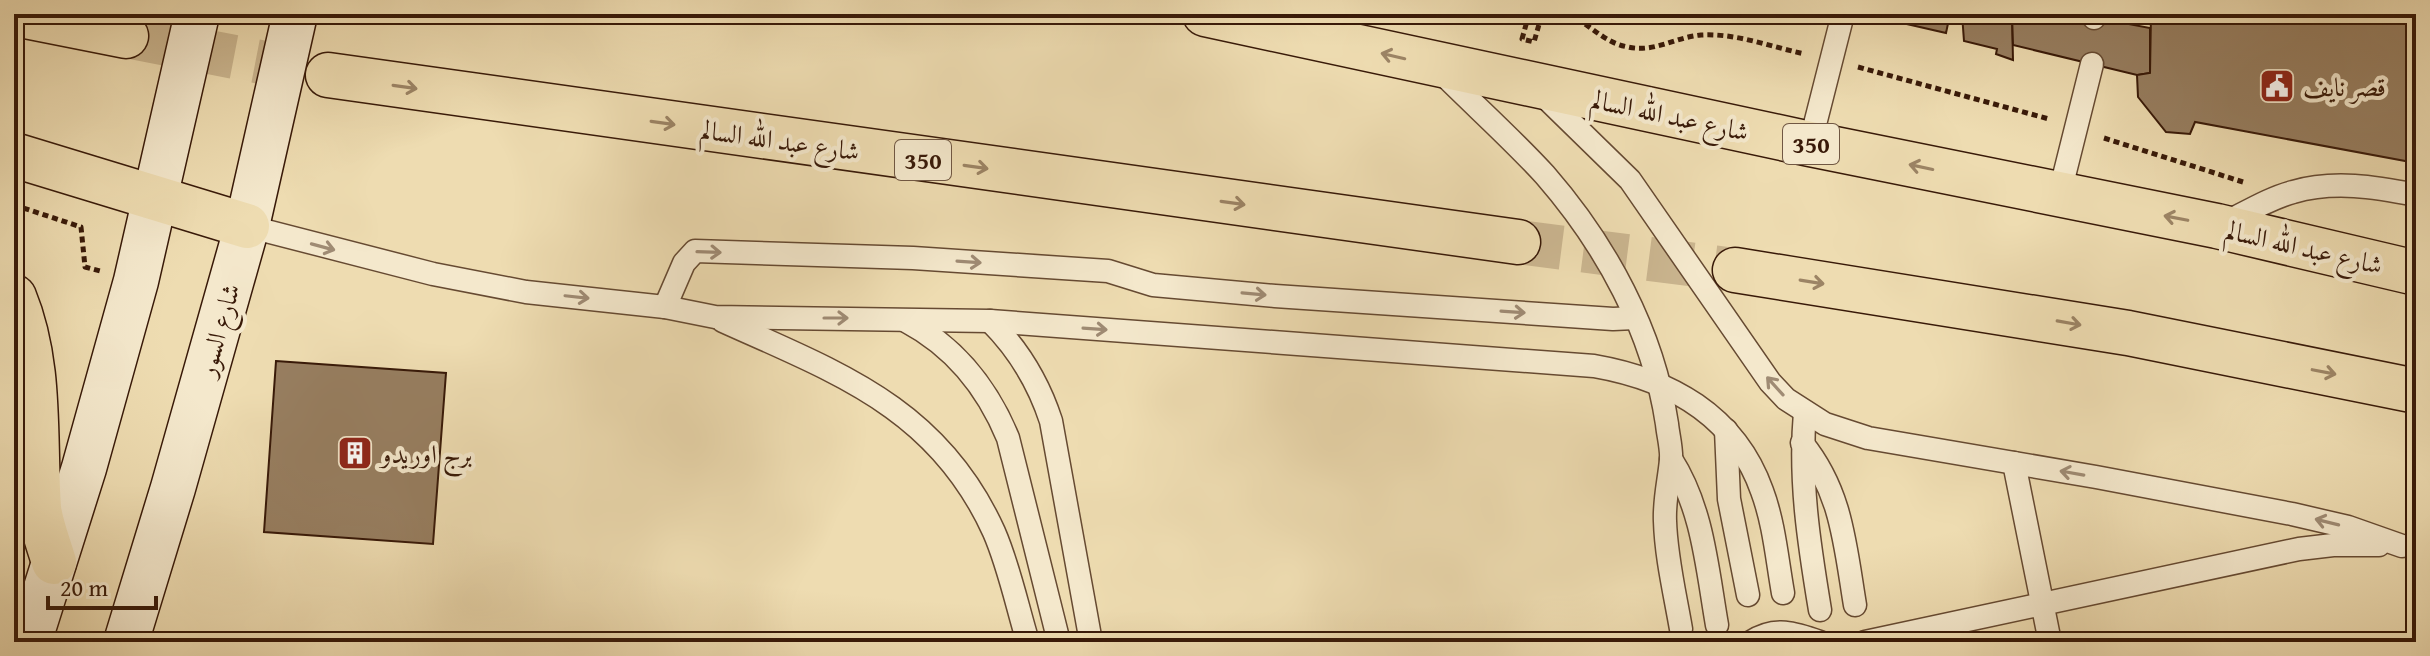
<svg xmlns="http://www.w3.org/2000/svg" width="2430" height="656" viewBox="0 0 2430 656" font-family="'Gentium Book Plus',Amiri,serif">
  <rect width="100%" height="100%" fill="#eedcb1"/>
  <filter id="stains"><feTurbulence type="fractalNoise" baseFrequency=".0025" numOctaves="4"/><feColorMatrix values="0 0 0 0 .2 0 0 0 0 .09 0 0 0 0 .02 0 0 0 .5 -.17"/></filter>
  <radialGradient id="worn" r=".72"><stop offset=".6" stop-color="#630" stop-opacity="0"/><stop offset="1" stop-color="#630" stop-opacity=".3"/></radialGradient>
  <g fill="#977e60" stroke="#381908" stroke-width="2">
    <path d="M1863,14H1950L1946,33Z"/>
    <path d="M1962,14H2012L2013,60L1996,54L1997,49L1964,41Z"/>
    <path d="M2012,14H2076L2150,28V73L2137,75L2013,45Z"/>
    <path d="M2151,14H2331L2416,25V163L2195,122L2190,134L2166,132L2138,97L2137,75L2150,73Z"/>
    <path d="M276,361L446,373L433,544L264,532Z"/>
  </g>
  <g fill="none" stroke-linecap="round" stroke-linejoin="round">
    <g stroke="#cab58f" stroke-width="44" stroke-dasharray="44 22" stroke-linecap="butt">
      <path d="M126,36L328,75"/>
      <path d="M1518,242L1735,270"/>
    </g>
    <g stroke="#664a32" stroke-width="25">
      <g id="service">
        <path d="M2094,14V18"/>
        <path d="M1441,72C1475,106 1512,139 1545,175C1606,245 1653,331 1667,424C1668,435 1672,449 1671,460C1669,481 1664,500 1665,521C1666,557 1675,594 1681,629"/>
        <path d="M1544,96L1630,180L1770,382L1786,399L1825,424L1868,438L2096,477L2292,514L2348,527L2402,546"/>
        <path d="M1810,144L1843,14"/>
        <path d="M2059,196L2092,64"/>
        <path d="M2225,223C2247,212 2270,198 2293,192C2334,180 2375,187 2416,195"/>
        <path d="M247,226L433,274L526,292L665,307L715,317L990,321L1594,366C1669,379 1735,415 1762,491C1774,523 1777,559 1783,593"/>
        <path d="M665,307L684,263L695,251L913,258L1108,271L1153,285L1275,296L1613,319L1635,318"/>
        <path d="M723,321C838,373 938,408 994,532C1009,566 1017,606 1028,642"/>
        <path d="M906,321C955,347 987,387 1008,438L1059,642"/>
        <path d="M990,321C1019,350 1038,381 1051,421L1091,642"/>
        <path d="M1805,412C1799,480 1809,544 1820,610"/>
        <path d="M1726,430L1729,499L1748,595"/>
        <path d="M1802,443C1842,492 1845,545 1855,605"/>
        <path d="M1671,459C1703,509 1707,568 1717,625"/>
        <path d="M2014,463L2050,642"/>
        <path d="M1751,642C1775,626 1795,633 1820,642"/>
        <path d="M1865,642L2299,549L2333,545H2379"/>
      </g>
    </g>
    <g stroke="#381908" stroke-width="47">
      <g id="secondary">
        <path d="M29,642L84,468L136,281L197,14"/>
        <path d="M126,642L173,488L247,226L295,14"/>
      </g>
    </g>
    <g stroke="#381908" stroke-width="47">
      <g id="primary">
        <path d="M15,14L126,36"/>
        <path d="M1205,14L1810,144L2217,226L2416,273"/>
        <path d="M328,75L1518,242"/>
        <path d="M14,155L247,226"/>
        <path d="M1735,270L2128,333L2416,391"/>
        <path d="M14,297C42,365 34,437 39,508C41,525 49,545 54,562"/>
      </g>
    </g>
    <g stroke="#381908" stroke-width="5" stroke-dasharray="6 4" stroke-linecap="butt">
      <path d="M1529,14L1522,39L1534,42L1542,14"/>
      <path d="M1568,14C1590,24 1604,43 1628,47C1654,53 1676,37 1701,35C1737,33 1771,47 1805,54"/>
      <path d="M1858,67L2049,119"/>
      <path d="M2104,138L2243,182"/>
      <path d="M14,205L81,227L85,267L100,271"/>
    </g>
    <use href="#service" stroke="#f4e8cc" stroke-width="22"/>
    <use href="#secondary" stroke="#f4e8cc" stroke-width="44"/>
    <use href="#primary" stroke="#eedcb1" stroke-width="44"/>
  </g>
  <defs><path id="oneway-shaft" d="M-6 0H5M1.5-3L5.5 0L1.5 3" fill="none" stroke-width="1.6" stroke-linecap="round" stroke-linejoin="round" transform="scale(2)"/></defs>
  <g stroke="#9c8465">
    <use href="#oneway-shaft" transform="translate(1393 56) rotate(-167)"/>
    <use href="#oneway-shaft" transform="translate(405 87) rotate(8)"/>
    <use href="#oneway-shaft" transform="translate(663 123) rotate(8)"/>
    <use href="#oneway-shaft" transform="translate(976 167) rotate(8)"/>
    <use href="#oneway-shaft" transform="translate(1921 167) rotate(-168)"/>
    <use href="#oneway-shaft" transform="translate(1233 203) rotate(8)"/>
    <use href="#oneway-shaft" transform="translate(2176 218) rotate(-169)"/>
    <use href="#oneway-shaft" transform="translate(1812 282) rotate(9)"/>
    <use href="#oneway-shaft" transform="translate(2069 323) rotate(10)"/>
    <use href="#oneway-shaft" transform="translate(2324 372) rotate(11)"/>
  </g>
  <g stroke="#9f8b74">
    <use href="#oneway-shaft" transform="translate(323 247) rotate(15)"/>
    <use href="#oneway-shaft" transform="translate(709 252) rotate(2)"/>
    <use href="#oneway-shaft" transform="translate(969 262) rotate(4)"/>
    <use href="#oneway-shaft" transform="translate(1254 294) rotate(5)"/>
    <use href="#oneway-shaft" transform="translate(577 297) rotate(6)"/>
    <use href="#oneway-shaft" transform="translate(1513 312) rotate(4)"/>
    <use href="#oneway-shaft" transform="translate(836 318)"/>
    <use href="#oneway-shaft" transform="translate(1095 329) rotate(4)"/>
    <use href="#oneway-shaft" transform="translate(1775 386) rotate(-132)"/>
    <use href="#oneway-shaft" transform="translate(2072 473) rotate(-170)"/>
    <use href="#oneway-shaft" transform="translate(2327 522) rotate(-166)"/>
  </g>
  <defs>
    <g id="civic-square" transform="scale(1.8)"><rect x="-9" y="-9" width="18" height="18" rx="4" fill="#8f2418" stroke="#f4e8cc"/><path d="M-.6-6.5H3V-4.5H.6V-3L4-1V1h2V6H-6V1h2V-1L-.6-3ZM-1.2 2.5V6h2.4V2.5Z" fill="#fff"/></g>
    <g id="building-square" transform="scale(1.8)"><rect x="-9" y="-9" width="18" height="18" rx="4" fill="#8f2418" stroke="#f4e8cc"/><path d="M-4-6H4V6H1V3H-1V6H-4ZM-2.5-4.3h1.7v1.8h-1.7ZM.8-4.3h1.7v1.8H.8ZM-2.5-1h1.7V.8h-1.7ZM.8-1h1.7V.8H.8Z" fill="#fff"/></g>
  </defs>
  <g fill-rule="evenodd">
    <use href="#civic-square" x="2277" y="86"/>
    <use href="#building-square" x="355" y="453"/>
  </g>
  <g text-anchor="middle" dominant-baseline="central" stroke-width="8" stroke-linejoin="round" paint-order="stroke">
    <g fill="#f4e8cc" stroke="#705743" stroke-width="2">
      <rect x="1783" y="124" width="56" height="40" rx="6"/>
      <rect x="895" y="140" width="56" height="40" rx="6"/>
    </g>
    <g font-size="24" font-weight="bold" fill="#381908">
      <text x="1811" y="144">350</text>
      <text x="923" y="160">350</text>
    </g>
    <g font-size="26" fill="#381908" stroke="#f4e8cc" text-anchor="start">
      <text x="2303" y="86">قصر نايف</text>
      <text x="381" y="453">برج اوريدو</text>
    </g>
    <g font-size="26" fill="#381908" stroke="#f4e8cc">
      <text transform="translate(1670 115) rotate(12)">شارع عبد الله السالم</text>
      <text transform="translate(780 140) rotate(8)">شارع عبد الله السالم</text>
      <text transform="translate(2304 247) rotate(13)">شارع عبد الله السالم</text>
      <text transform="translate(218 330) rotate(-74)">شارع السور</text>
    </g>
  </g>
  <rect width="2430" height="656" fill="none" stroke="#eedcb1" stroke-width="48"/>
  <rect x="16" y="16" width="2398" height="624" fill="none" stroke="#381908" stroke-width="4"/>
  <rect x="24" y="24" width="2382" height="608" fill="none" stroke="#381908" stroke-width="2"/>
  <path d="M48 596v12h108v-12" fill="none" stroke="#381908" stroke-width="4"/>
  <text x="60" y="596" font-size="24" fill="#381908" stroke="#f4e8cc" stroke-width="6" paint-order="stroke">20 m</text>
  <rect width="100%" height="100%" filter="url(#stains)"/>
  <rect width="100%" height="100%" fill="url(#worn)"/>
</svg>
